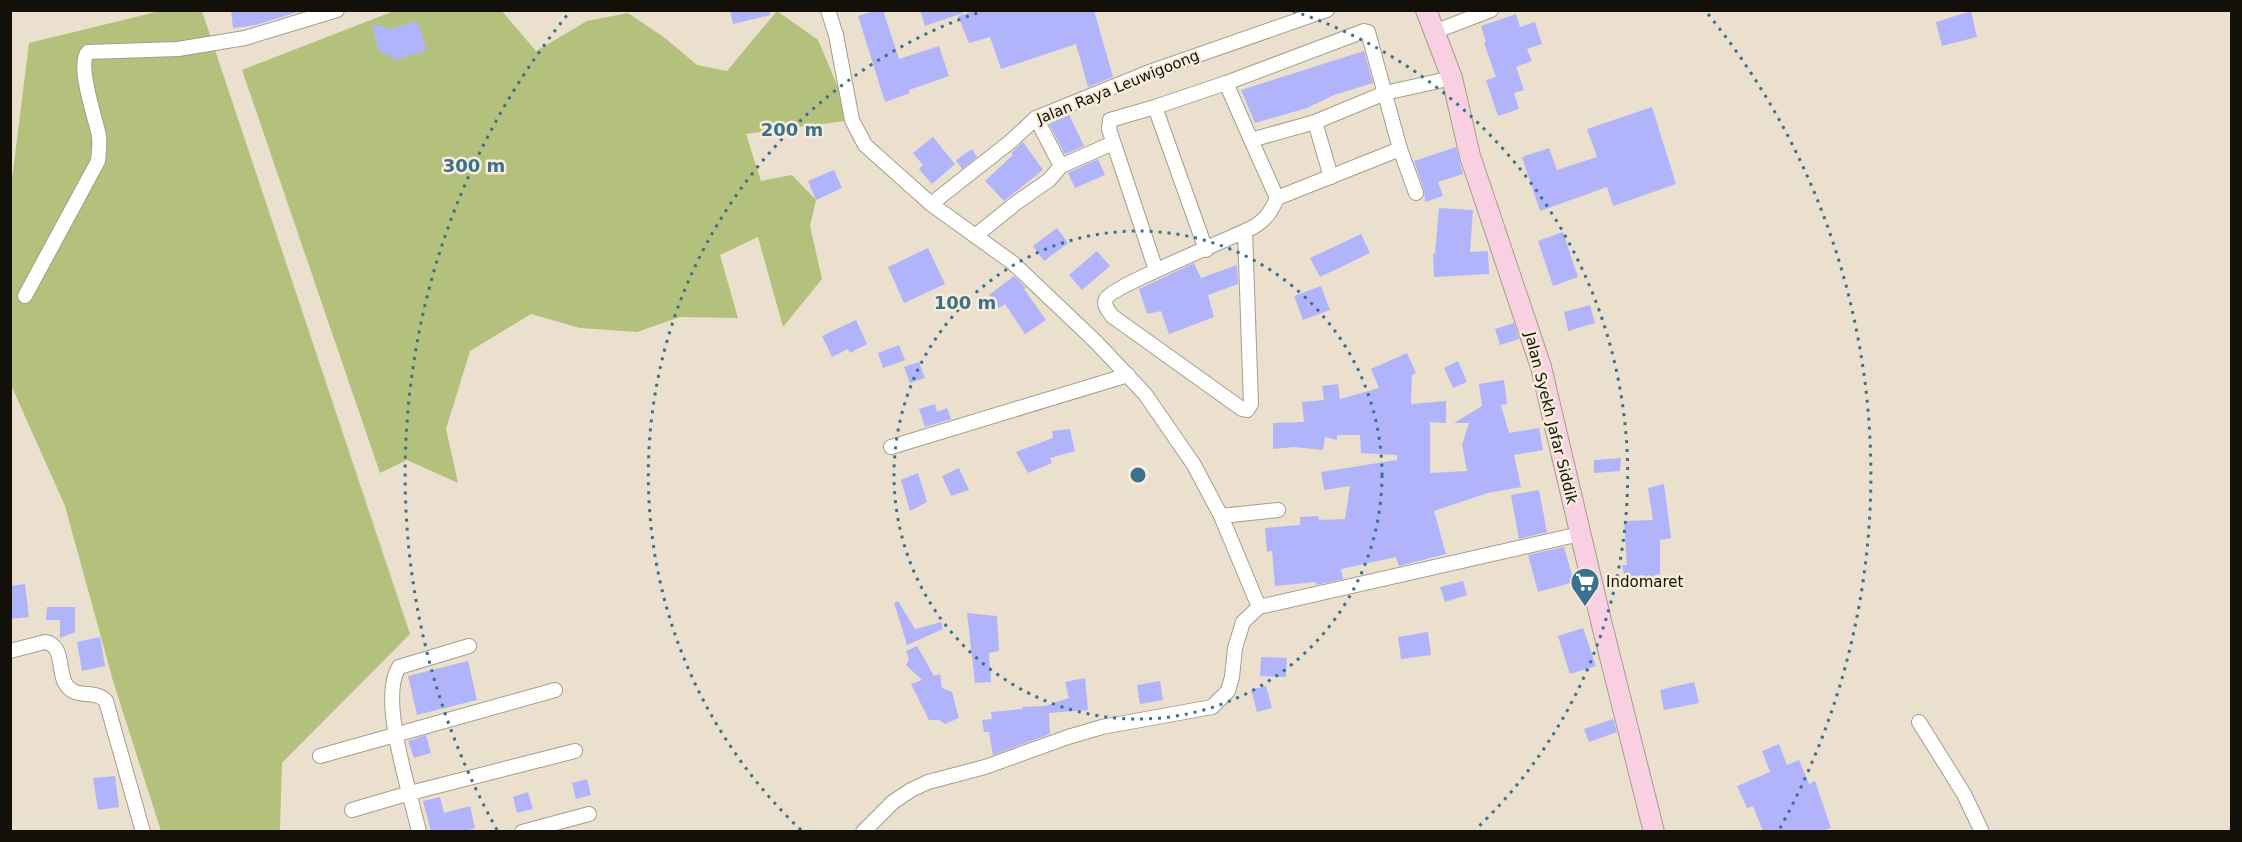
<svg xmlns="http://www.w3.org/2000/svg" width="2242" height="842" viewBox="0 0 2242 842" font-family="'DejaVu Sans',sans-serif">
  <rect width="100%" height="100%" fill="#eae0cd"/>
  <g fill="#b4c17c">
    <path d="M501,10L536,51L587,21L628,13L665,38L697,65L727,71L777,11L818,40L852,120L746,134L761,181L792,175L816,200L810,226L822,279L783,327L758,237L720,255L738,318L680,317L637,332L580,328L531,314L470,351L446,429L458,483L407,460L380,473L242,70L394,11Z"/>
    <path d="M160,11H202L410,634L282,763L280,831H161L113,681L65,506L11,385L10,195L29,43Z"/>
  </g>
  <g fill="#b1b4fb">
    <path d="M231,10H304L256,25L233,28Z"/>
    <path d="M730,10H769L770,15L733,24Z"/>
    <path d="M876,10H883L899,59L939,46L949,76L909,90L910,93L885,102L858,16Z"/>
    <path d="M920,10H963V13L925,26Z"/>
    <path d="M977,10H1094L1113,77L1088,87L1076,44L1001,69L990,37L969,43L958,16Z"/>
    <path d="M1971,11L1977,37L1942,46L1936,22Z"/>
    <path d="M1516,14L1520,27L1535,22L1542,44L1527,49L1532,61L1516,67L1524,90L1514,93L1519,109L1498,116L1486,80L1496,77L1484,43L1486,42L1481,26Z"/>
    <path d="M417,21L427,50L397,60L378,50L372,24L390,29Z"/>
    <path d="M1364,51L1373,83L1334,95L1307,108L1255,123L1241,90Z"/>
    <path d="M1652,107L1676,184L1613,206L1607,187L1540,211L1522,157L1549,148L1557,170L1597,157L1587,129Z"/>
    <path d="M1069,115L1084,146L1065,154L1049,124Z"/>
    <path d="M933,137L955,164L932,184L919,169L923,165L913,153Z"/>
    <path d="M1023,142L1043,170L1004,201L985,181L1013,155L1011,153Z"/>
    <path d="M1456,147L1463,174L1438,182L1443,196L1425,202L1424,190L1414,161Z"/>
    <path d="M972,149L977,157L962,169L956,160Z"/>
    <path d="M1098,159L1105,175L1075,188L1068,173Z"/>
    <path d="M834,170L842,188L816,200L808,181Z"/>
    <path d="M1439,208L1473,210L1470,252L1488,251L1489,274L1434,277L1433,254H1435Z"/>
    <path d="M1057,228L1068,243L1044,261L1033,246Z"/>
    <path d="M1563,232L1578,277L1553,286L1538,241Z"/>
    <path d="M1361,234L1370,253L1320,277L1310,258Z"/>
    <path d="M928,248L945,284L904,303L888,267Z"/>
    <path d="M1097,251L1110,266L1082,290L1069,275Z"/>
    <path d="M1194,263L1201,278L1237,265L1238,284L1208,295L1214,317L1169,334L1161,311L1147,314L1139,289Z"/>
    <path d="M1014,276L1026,288L1024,289L1046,320L1025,334L1005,304L999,308L989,295Z"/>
    <path d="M1321,286L1330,310L1303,320L1294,296Z"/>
    <path d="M1590,305L1595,323L1568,331L1564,312Z"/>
    <path d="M856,320L867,344L850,353L848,349L832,357L822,336Z"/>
    <path d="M1514,323L1519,339L1500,345L1495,329Z"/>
    <path d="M899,345L905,360L883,368L878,353Z"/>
    <path d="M1407,353L1416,373L1412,375L1411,404L1446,401V423L1430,422V473L1467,471L1462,445L1469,423H1454L1482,406L1479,384L1504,380L1507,404L1501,405L1509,433L1539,428L1543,450L1514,455L1521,487L1488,493L1434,511L1446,554L1399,566L1396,557L1341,569L1343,579L1316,585L1315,582L1275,586L1272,551L1267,552L1265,528L1300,525V517L1318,516L1319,520L1345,519L1350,486L1324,490L1321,472L1397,460V455L1361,453L1360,435H1337V440L1325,437L1323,450L1294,447L1273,449V423L1304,422L1302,402L1324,400L1322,386L1338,384L1340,399L1379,388L1371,369Z"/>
    <path d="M1458,361L1467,382L1453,388L1444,368Z"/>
    <path d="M919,362L925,378L910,383L904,367Z"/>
    <path d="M935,404L937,412L947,408L951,419L925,427L919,409Z"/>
    <path d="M1070,429L1075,451L1050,458L1052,463L1028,473L1016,452L1053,438L1052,431Z"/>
    <path d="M1621,458L1620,471L1594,473V460Z"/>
    <path d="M959,468L969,490L951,496L942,476Z"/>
    <path d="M918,473L927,502L910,511L901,480Z"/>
    <path d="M1664,484L1671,538L1660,540V574L1626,583L1622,565H1627L1624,521L1653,520L1648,488Z"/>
    <path d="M1539,490L1547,532L1519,539L1511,495Z"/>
    <path d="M1564,547L1574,582L1538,592L1528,555Z"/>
    <path d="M1463,581L1467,595L1445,602L1440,587Z"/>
    <path d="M25,584L29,617L10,619V586Z"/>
    <path d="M898,601L915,629L941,622L943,629L907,645L894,603Z"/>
    <path d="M47,607H75V632L60,638V620H46Z"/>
    <path d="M967,613L997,616L999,651L989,653L991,682L975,683Z"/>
    <path d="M1583,628L1596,666L1570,674L1558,636Z"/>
    <path d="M1428,632L1431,655L1401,659L1398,637Z"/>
    <path d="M100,637L105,666L82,671L77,642Z"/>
    <path d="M917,646L934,676L940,674L942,688L952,692L959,718L945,724L939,720H929L911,684L922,680L906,665L909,659L906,651Z"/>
    <path d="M1261,657L1287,658L1286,677L1260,676Z"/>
    <path d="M468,661L477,700L417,715L408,676Z"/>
    <path d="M1085,678L1088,710L1049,713L1050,734L993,755L989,732H984L982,720L992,719L991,712L1022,709V707L1045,706L1069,698L1065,682Z"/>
    <path d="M1160,681L1163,700L1140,704L1137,685Z"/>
    <path d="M1694,682L1699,703L1664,710L1660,690Z"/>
    <path d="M1266,686L1272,708L1257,712L1251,690Z"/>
    <path d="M1613,719L1617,732L1589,742L1584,729Z"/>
    <path d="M426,735L431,753L414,758L408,741Z"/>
    <path d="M1779,744L1787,765L1799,760L1809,784L1815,781L1831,828L1821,831H1763L1753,806L1747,808L1737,786L1770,772L1762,751Z"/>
    <path d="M115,776L119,807L98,810L93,778Z"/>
    <path d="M587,779L591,795L576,799L572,783Z"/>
    <path d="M528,792L533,809L517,813L513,797Z"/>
    <path d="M440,797L444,813L470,806L475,828L464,831H431L423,801Z"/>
  </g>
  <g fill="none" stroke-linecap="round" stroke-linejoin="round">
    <g stroke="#a69d8c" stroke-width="16">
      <g id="street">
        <path d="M828,10L836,35L852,120L865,145L931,204L1013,263L1096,342L1145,394L1194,465L1221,516L1259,607"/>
        <path d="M1434,32L1491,10"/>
        <path d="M1226,83L1251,140"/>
        <path d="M1155,107L1206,250"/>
        <path d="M1315,122L1331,177"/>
        <path d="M1061,166L1113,143"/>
        <path d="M1277,198L1400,149"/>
        <path d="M931,204L1010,142L1036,118L1152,71L1327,10"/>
        <path d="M1245,231L1251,404L1247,410L1242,409L1112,316C1109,311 1103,306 1106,299C1110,288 1226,240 1245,231C1262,224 1270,215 1277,198L1251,140L1315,122L1385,93L1452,78"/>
        <path d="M975,236L1016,203L1049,180L1061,166L1036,118"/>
        <path d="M1156,270L1109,129L1110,120L1155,107L1226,83L1364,31L1368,32L1400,149L1416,193"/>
        <path d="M25,296L98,161C99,152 100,145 99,136C96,119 76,65 88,52L178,49L245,38L337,10"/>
        <path d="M891,447L1128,375"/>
        <path d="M1221,516L1278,510"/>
        <path d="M10,651L45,642C64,645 58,670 65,683C75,701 94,688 106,701L143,832"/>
        <path d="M1919,722L1964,794L1982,832"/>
        <path d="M320,756L555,690"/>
        <path d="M352,810L410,793L575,751"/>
        <path d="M419,832C411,794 378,699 399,667L469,646"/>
        <path d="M522,832L589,814"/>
        <path d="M863,832L893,802L911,790L928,782L985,767L1068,737L1102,727L1212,707L1228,691L1232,677L1235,648L1243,622L1259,607L1580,534"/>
      </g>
    </g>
    <g stroke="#a69d8c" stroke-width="22">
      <path id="secondary" d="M1426,10L1452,78L1470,156L1541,367L1602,625L1654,832"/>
    </g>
    <use href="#street" stroke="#fff" stroke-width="14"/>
    <use href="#secondary" stroke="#f8d0e1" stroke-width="20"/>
  </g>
  <g fill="none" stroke="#3a718c" stroke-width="3" stroke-dasharray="3 6">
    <circle cx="1138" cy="475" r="244"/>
    <path d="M801 830A489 489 0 0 1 983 11M1293 11A489 489 0 0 1 1475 830"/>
    <path d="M497 830A733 733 0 0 1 568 14M1708 14A733 733 0 0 1 1779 830"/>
  </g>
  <defs>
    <g id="supermarket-pin" transform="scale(1.5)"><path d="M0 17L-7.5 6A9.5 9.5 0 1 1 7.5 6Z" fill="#3a718c" stroke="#f7edda"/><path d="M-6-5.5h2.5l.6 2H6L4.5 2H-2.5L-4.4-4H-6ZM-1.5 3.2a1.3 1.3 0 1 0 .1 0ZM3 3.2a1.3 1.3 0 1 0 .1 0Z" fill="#fff"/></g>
  </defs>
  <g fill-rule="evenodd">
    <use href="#supermarket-pin" x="1585" y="582"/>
  </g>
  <g text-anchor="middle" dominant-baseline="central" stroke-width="5" stroke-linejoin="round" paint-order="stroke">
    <g font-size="15" fill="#131009" stroke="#f7edda">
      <text transform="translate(1118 87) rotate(-22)">Jalan Raya Leuwigoong</text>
      <text transform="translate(1551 418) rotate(76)">Jalan Syekh Jafar Siddik</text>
    </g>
    <g font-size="15" fill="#131009" stroke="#f7edda" text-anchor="start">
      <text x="1606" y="582">Indomaret</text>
    </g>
  </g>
  <circle cx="1138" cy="475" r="9" fill="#3a718c" stroke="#f7edda" stroke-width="3"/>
  <g font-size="18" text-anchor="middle" font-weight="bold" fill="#3a718c" stroke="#f7edda" stroke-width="5" stroke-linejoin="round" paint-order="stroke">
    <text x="792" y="136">200 m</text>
    <text x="474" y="172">300 m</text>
    <text x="965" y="309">100 m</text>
  </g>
  <rect width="2242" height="842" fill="none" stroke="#131009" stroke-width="24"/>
</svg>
